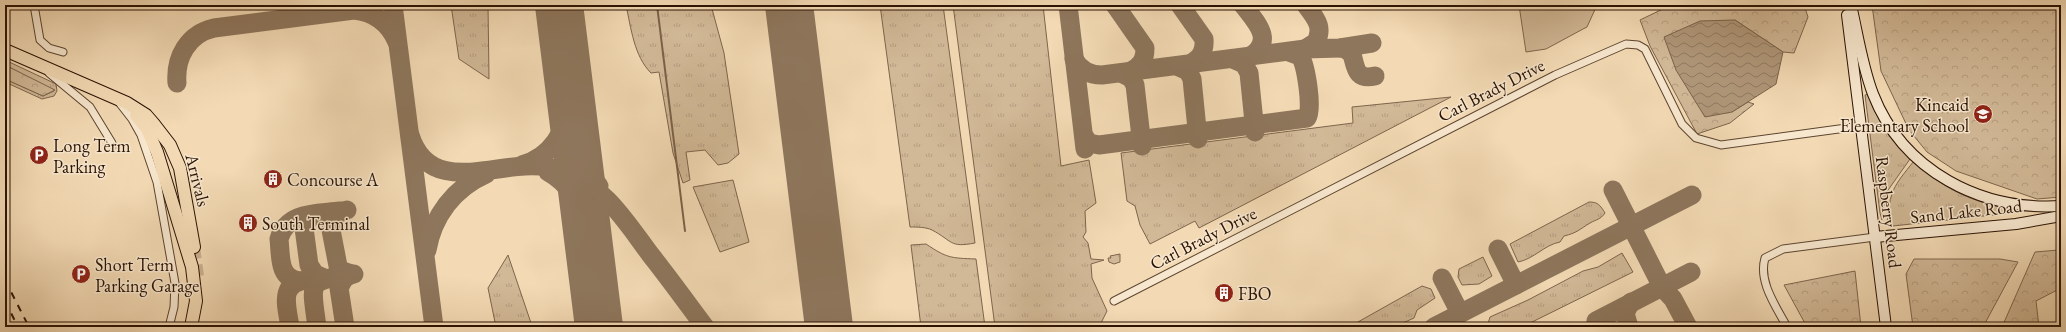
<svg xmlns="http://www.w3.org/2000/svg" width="2066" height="332" viewBox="0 0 2066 332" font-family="'EB Garamond',serif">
  <defs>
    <pattern id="grass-tufts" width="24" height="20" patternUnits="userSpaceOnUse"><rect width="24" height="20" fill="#d1b896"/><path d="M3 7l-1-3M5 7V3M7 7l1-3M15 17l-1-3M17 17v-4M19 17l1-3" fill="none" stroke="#b49d80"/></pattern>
    <pattern id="forest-crowns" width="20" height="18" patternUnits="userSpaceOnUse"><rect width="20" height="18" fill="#d1b896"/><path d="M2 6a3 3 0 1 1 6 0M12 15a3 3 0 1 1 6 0" fill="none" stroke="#b49d80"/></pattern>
    <pattern id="water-waves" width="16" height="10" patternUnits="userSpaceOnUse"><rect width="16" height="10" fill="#af9678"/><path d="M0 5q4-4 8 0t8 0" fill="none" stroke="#8f7960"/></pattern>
  </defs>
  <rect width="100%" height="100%" fill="#f3dab4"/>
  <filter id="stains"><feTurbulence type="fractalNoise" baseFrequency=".005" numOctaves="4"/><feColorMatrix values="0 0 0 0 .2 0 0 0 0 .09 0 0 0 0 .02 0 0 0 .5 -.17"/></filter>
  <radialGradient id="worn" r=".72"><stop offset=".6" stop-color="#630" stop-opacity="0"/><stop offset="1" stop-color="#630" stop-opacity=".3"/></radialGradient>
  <g fill="url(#grass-tufts)" stroke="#7e654c">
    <path d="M451,5H488L489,79L459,59Z"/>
    <path d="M626,5H711L724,53L739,154L728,163L718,165L705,150L686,152L690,180L683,183L673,153L659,72L651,73C634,56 631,28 626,5Z"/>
    <path d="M880,5H943L975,243C949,248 953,241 932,230C926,227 917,227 910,227Z"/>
    <path d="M953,5H1043L1061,166L1089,160L1096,203L1085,211L1086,232L1083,237L1088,243L1091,259L1104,260L1091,264L1092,278L1107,311L1099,327H995Z"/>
    <path d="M5,60L56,84L57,91L54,96L42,99L5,82V79L43,96L54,91L5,65Z"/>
    <path d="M1868,94C1876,119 1891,141 1910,159L1886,193L1882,220L1880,213L1865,95Z"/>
    <path d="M1451,97L1199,228L1195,221L1150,244L1140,225L1135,206L1127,201L1121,153L1353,123L1352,107Z"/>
    <path d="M1914,161C1941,188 1974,203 2011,209V213L1893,226L1887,224C1890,190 1893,187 1914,161Z"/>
    <path d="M733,180L749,242L720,252L693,187Z"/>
    <path d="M1589,202C1598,202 1600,205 1605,213C1600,220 1597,219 1590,223C1580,229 1577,233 1564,236L1560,242C1544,245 1534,259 1518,262L1510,244Z"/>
    <path d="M926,244C947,258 950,258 976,259L985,327H921L911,245Z"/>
    <path d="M1622,253L1633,272L1522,327H1487L1490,317L1528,300L1583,271L1598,267Z"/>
    <path d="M1120,254V262L1114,264L1109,262L1108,258H1111L1110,256Z"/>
    <path d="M508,255L532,326V327H496L488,288Z"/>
    <path d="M1483,257L1492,276L1479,284L1462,285L1458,277L1459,269Z"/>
    <path d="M1422,286L1431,289L1435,298L1417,310L1414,318L1394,327L1381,325V327H1349Z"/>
  </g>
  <g fill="url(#forest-crowns)" stroke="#7e654c">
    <path d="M1671,5H1804L1808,17L1794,53L1783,52L1735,20L1732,112L1748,102L1754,104L1730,123L1697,134L1650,46L1640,20Z"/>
    <path d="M1872,5H2061V197L2037,199L1956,171L1927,152L1909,130L1881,71Z"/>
    <path d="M5,65L55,90L43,96L5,79Z"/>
    <path d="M2059,250L2061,288L2036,301L2039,327H2002L2035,252Z"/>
    <path d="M1914,259H2000L2018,262L1983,327H1913L1906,274Z"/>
    <path d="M1855,271L1861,327H1807L1784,285Z"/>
  </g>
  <path fill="#d1b896" stroke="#7e654c" d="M1519,5H1597L1587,27L1583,29L1546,49L1526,52Z"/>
  <path fill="url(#water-waves)" stroke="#7a6149" d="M1735,20L1783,52L1776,84L1732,112L1705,117L1676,70L1664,37L1700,21Z"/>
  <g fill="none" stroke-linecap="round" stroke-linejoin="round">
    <path stroke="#7a6149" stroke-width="2" d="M657,5L685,231"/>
    <g stroke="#8e765c" stroke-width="19">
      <path d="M393,5L434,327"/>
      <path d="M1068,5L1085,149"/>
      <path d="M1115,5L1145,48C1145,60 1141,66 1131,71"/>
      <path d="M1180,5L1204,39C1205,51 1201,58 1190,64"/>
      <path d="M1243,5C1256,22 1276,41 1249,57"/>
      <path d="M1340,48H1344L1352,54C1356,69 1356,80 1375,76"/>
      <path d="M1305,49L1316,42C1324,26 1315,18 1306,5"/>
      <path d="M1074,59C1080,70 1090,75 1102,75L1305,49L1340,48L1372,43"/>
      <path d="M1233,59L1244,64L1249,73L1255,132"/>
      <path d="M1177,66L1188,71L1192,79L1198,139"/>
      <path d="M1121,73L1131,78L1135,85L1142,146"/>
      <path d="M177,83C175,57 188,34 214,28L354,10C374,12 389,23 397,42"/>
      <path d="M410,135C427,191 483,168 525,166C538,165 552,167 564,172C604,185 626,222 650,254C669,278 687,303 705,327"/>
      <path d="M1084,136L1089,143L1099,145L1307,118C1313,109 1306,65 1300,56L1289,52"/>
      <path d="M577,149L586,169L599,186"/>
      <path d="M522,165C554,156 567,128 571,97"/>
      <path d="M548,172C572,185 580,206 587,231"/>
      <path d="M1613,190L1662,287L1673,299L1688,327"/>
      <path d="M347,210C336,212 332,219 331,230L338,266L340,270L351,274"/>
      <path d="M315,214L308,220L304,228L309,265L315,274L324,278"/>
      <path d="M1498,249L1516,285"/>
      <path d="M427,250C433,216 454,188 486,174"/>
      <path d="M1442,278L1460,313"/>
      <path d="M299,281C278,278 281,256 279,239C287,211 317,214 340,211"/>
      <path d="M1596,321L1691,272"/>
      <path d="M290,327C287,306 278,283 307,280"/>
      <path d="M317,327C311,281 306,281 354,274"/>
      <path d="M345,327L339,288L344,279L351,274"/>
      <path d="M1434,327L1692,195"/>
      <path d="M1629,327L1625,313L1631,302"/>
    </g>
    <g stroke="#8e765c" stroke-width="48">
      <path d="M559,5L599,327"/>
      <path d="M789,5L829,327"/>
    </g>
    <path stroke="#cbb291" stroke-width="7" stroke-dasharray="7 3.5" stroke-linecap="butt" d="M112,143L116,151"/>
    <path stroke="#cbb291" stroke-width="12" stroke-dasharray="12 6" stroke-linecap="butt" d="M194,247L198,276"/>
    <g stroke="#5c442f" stroke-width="9">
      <g id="street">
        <path d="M34,5L40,40L49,48L63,52"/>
        <path d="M49,73L90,107L112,143"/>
        <path d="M118,101L132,119L141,135L157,182L175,283L174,307L169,327"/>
        <path d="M1114,301L1555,75L1626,44L1638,45L1645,49L1682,124L1696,138L1721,145L1861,126"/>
        <path d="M1787,327C1776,306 1758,282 1765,258L1783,249L1875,237"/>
      </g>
    </g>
    <g stroke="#2a1203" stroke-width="12">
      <g id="secondary">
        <path d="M1851,5C1858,35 1862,65 1873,94C1903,171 1981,211 2061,206"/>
        <path d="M1847,15L1886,327"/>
        <path d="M1875,237L2016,224L2061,216"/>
      </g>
    </g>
    <g stroke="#2a1203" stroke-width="14">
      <g id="primary">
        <path d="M5,50L127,103L146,115L153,123L170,145L180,168L194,247"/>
        <path d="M136,115L147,129L157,152L192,267L196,301L191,327"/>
      </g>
    </g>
    <use href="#street" stroke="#f7e7ce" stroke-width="7"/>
    <use href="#secondary" stroke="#f7e7ce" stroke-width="10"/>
    <use href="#primary" stroke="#f3dab4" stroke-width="12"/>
    <g stroke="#2a1203" stroke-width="2" stroke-dasharray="7 7" stroke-linecap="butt">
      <path d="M5,280L29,327"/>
      <path d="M5,301L18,327"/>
    </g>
  </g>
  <defs>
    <g id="school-disc" transform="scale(1)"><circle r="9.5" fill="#8f2418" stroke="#f7e7ce"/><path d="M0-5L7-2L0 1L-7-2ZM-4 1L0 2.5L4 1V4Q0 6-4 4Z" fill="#fff"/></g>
    <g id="parking-disc" transform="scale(1)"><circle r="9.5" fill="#8f2418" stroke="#f7e7ce"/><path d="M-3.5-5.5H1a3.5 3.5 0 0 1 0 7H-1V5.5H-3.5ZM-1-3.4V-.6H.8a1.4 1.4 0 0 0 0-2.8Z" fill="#fff"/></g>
    <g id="building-disc" transform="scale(1)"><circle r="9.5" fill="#8f2418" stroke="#f7e7ce"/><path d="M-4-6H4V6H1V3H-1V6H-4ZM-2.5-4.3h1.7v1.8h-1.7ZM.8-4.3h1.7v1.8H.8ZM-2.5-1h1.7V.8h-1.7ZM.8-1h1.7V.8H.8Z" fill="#fff"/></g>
  </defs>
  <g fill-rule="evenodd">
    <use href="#school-disc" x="1983" y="114"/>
    <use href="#parking-disc" x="39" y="155"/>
    <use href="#building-disc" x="273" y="179"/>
    <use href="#building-disc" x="248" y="223"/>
    <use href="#parking-disc" x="81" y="274"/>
    <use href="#building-disc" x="1224" y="293"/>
  </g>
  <g text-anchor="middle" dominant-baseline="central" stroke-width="3" stroke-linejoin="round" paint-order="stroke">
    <g font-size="18" fill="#2a1203" stroke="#f7e7ce">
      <text transform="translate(1491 90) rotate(-27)">Carl Brady Drive</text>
      <text transform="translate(198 180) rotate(76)">Arrivals</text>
      <text transform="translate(1966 211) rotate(-6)">Sand Lake Road</text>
      <text transform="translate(1889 212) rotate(83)">Raspberry Road</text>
      <text transform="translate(1203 238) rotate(-27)">Carl Brady Drive</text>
    </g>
    <g font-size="18" fill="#2a1203" stroke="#f7e7ce" text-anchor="start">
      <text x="1969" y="104" text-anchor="end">Kincaid<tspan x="1969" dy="21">Elementary School</tspan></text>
      <text x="53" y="145">Long Term<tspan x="53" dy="21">Parking</tspan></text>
      <text x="287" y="179">Concourse A</text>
      <text x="262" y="223">South Terminal</text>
      <text x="95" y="264">Short Term<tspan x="95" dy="21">Parking Garage</tspan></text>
      <text x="1238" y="293">FBO</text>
    </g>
  </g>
  <rect width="2066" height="332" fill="none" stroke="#f3dab4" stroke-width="20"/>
  <rect x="6" y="6" width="2054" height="320" fill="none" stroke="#2a1203" stroke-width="2"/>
  <rect x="10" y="10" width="2046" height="312" fill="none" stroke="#2a1203"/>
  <rect width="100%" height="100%" filter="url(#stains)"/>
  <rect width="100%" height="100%" fill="url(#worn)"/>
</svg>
